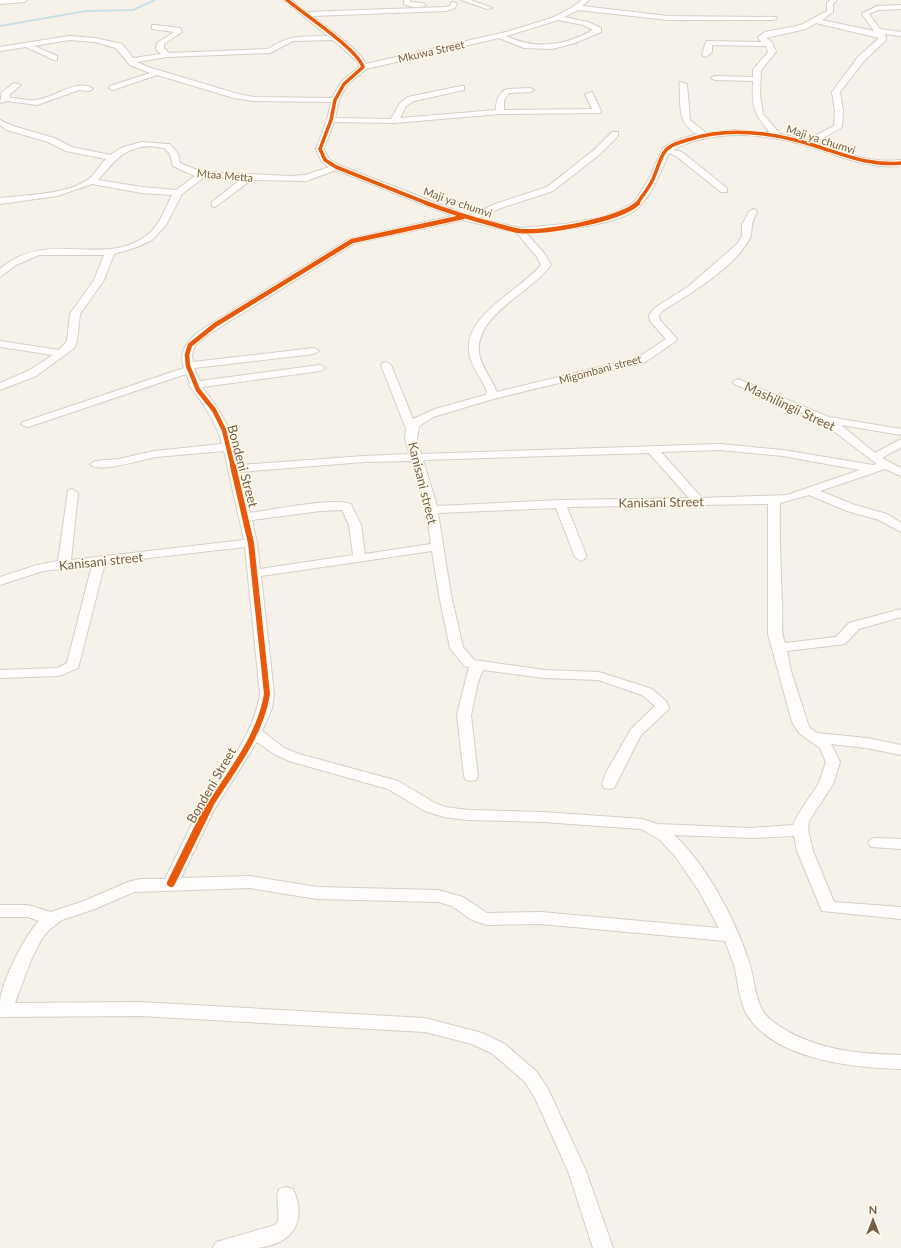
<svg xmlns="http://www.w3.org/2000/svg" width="901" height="1248" viewBox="0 0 901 1248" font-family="Lato,sans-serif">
  <rect width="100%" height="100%" fill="#f6f2e9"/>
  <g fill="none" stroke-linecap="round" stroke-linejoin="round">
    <path stroke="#cbe0e6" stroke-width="2" d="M0,26L86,11L133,10L155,0"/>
    <g stroke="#d5cfc7" stroke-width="2">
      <g id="street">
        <path d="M0,0H27L24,2L0,4Z"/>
        <path d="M284,0H291L306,12L446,7L450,6L452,2L457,3L455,8L446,11L312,16C324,26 361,50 366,64L510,31L554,17L571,8L582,0H589L582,6L668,16L776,17L777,18L774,20H668L578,10L564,17L588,22L601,28V32L575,43L552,49L524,48L499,38L366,69L347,85L339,100L335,118L391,119L400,103L408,97L461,86H464V90L414,101L406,106L400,118L496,110C496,101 498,93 507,89L530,88L534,90L530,92L509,93L504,100V110L592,109L585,94L592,92L601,111L600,113L500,114L394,123L334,122L324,149L329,159L339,165L469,216L495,204L547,187L594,150L612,132H618V136L600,154L553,191L501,208L478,218L520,228L565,224L603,217L619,211L634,202L648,181L663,148L678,140L697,134C681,125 680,113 680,95C680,91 679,86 680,82L687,84L690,120L706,133L735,130L770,133C753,112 752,108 753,81L715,80L711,78L715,76L753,77V70L768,52L766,46L712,45V52L706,57L702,55L706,41L761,42L758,37L765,32L801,25L827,11V3L830,0H837L833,4V12L822,20L874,31L862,14L863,13L877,6L901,5V9L878,10L869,14L880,29L901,32V36L885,34L886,40L864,61L840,92L843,111L842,127L815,143C846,152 867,164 901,160V166C869,169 845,158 815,148C771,134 716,127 673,150L682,152L727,188V192H721L676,156L669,153C661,171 654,190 641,205C623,226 553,231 526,233L544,253L551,265C531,293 475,314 479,353C481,367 492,379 497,392L637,358L666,339L650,321L649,315L656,307L689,286L737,244L742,236V225L749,212L753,209L756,210L757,212C755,216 752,222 752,226C751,231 752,234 750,238C735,267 690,294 662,311L659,315L660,320L677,339L676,341L645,362L493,399L433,417L419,426L417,439L421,454L720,444L783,450L873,465L877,464L819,420L734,384L733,382L738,379L829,417L901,429V435L841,425L875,453L901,439V447L882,458L901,468V476L885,469L820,491L855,505L887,514L901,523V532L879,520L847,511L809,495L780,503C779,537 781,570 782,604C783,618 780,630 785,643L836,637L849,623L901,609V617L859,629L845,644L787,651L791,671L809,727L817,733L867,738L901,745V755L867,748L831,744L840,762L833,784L809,821L808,830L813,851L834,902L901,907V919L822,911L797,851L794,836L752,838L674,835C706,864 736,921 749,962C755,979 754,999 765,1014C771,1022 781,1027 789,1032C824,1051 862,1054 901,1055V1069C852,1068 770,1059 745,1011C739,998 738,983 735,969C733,960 728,950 725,941L541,924L487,925L472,920L452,906L438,902L317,899L250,888L134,892L95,909L62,920L49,930L41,940L31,960L15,1003L140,1002L425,1018L482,1033L505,1044L537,1072L548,1089L586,1171L613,1248H593L568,1171L535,1098L525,1082L493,1054L472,1044L425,1032L140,1016L0,1017C0,1012 0,1006 0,1001C2,981 25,935 39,921L28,917H0V905H28L51,912L84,901L128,882L140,879H165C177,855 188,830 201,807C223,771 253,737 260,694L245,547L105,563L78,668L59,676L0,678V670L57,668L67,663L92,565L43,571L0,585V577L37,565L58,561L68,491L72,489L78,493L71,560L244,540L224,451C201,453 178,455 156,457C144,459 98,474 90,464L96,461L119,459L154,451L222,444C216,421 203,403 189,385L190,383L186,374L31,426L27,427L21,424L23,422L184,368C178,352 187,342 198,332L349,239L453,216L336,170L306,181L251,180L215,207L212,206V202L241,179L203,178L182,194L166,225L152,240L137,247L114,254L104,280L80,314L77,341L74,348L36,376L0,390V383L28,371L53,355L0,347V341L59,350L67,341L70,314L94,280L104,255H39L16,265L0,277V269C47,228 102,268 146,236C159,227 165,209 172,195L142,193L92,184L57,196L0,204V198C25,195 69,195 90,178C96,173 100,165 106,159L66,151L48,142L7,130L0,125V120L13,126L54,138L72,147L110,155L123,147L142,142L167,144H170L178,154L180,163L202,172L290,176L305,175L329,167L322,162L316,149L327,120L331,102L254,101L234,98L157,75L113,90L109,88L110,86L150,73L130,65L116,48L95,42L69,40L34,46L57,56V60H54L26,47L0,51V47L69,36L95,38L122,44L133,58L161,54L156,49L157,43L174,32L152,29V25H155L180,28L182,32L164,44V48L169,53L268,49C291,34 302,37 328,36ZM558,20L583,25L593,30C564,46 537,50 506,36ZM816,23L879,38L858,57L832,92L835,111L834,126L807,140L780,134L763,114L760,95L761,70L776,52L772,42L766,38L806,29ZM333,40L358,62L359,67L341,82L332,98L254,97L238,94L148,67L137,62L167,57L270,53L293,41ZM150,146L164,148L170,154L173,166L195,176L176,190L142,187L98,180C115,161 122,148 150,146ZM463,220L517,233L537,257L541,265C520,291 459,317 470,357C473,368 480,377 485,387L487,392L485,395L435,409L413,419L391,365L386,362L382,363L381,365L406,429L405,439L410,454L364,456L239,465L230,430L219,410L202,387L320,371L325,368L320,365L200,381L194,368L314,354L319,351L314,348L193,362L192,355L195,346L206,336L355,243ZM720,450L783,456L860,470L787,495L702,498L661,452ZM649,453L689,498L560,500L437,506L423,460ZM412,461L426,510L431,544L365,554L361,525L351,504C333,497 272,510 250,513L240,472L364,462ZM768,504V634L792,722L799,733L820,748L826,762L819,783L797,816L793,825L752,828L657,824L643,819L543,812L468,810L445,807L435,803L398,781L299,754L284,748L262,731L272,708L274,694L261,576L432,551L439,595L450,648L464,666L469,667L457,715L464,776L466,780L471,781L476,780L478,776L471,715L478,682L483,670L544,678L598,680L642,695L655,706L631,729L607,771L602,784L604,788L609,789L614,788L641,735L669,709L667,702L652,689L599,672L544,670L474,660L463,647L451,595L438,513L556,508L575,557L581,561L587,557L567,507ZM342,510L349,525L353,555L260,569L257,543L252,520L320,511ZM257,742L274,754L289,761L388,789L425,811L444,817L468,820L543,822L641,829L659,839L675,856L699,891L719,928L541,912L487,913L463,897L438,890L317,887L250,876L181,878L214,810Z"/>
        <path d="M404,0H410V2L423,3L426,5C421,9 410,7 404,4Z"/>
        <path d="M461,0H471L492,8L487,9Z"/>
        <path d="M14,83L21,85L9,95L10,98C18,98 27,101 35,100C51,100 78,77 93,89L89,91L79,90L37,105L7,101L0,103L2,92Z"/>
        <path d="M876,838L901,839V849L871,847L868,843L871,839Z"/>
        <path d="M286,1187L293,1189C308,1222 292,1244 257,1248C243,1248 228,1248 213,1248L216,1242L275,1225L278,1222C280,1211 275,1199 279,1189Z"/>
      </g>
    </g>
    <use href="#street" fill="#fefdfc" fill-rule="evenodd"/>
    <g stroke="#fff9e9" stroke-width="5">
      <g id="cycleway-far3">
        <path d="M287,0C304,14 357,49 363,67L344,84L335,100L331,120L320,149L325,160L336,167L429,204"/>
        <path d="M637,204C642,196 648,189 652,181C657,172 659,158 666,150C671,144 683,141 691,139C731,126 779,134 819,147C847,156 870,166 901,163"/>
      </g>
    </g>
    <g stroke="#fff9e9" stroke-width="6">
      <g id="cycleway-far2">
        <path d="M426,203C450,212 472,219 496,225C504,227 512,230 520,231C546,233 620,220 638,203"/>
        <path d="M233,467L224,430L214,410L198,390L188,366L187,355L190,345L215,325L352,241L463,217"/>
      </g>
    </g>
    <g stroke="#fff9e9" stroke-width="8">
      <path id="cycleway-far1" d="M209,807C231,771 260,737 267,694L251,543L233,466"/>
    </g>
    <g stroke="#fff9e9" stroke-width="10">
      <path id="cycleway" d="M171,883L209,806"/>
    </g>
    <use href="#cycleway-far3" stroke="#e8590c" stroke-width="3.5"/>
    <use href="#cycleway-far2" stroke="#e8590c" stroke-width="4.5"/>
    <use href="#cycleway-far1" stroke="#e8590c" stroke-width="6"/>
    <use href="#cycleway" stroke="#e8590c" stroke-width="8"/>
  </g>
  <g text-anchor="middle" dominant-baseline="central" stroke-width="3" stroke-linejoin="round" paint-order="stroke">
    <g font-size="11" fill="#745e4a" stroke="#fff9e9">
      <text transform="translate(431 51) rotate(-13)">Mkuwa Street</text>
      <text transform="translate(821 139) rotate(18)">Maji ya chumvi</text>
      <text transform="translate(225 175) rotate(5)">Mtaa Metta</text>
      <text transform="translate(458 202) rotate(19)">Maji ya chumvi</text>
      <text transform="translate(600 369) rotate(-15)">Migombani street</text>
    </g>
    <g font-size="13" fill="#745e4a" stroke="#fff9e9">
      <text transform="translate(790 406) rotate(25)">Mashilingii Street</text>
      <text transform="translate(243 466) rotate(75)">Bondeni Street</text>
      <text transform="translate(423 483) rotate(76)">Kanisani street</text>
      <text transform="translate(661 502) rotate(-1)">Kanisani Street</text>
      <text transform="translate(101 561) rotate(-6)">Kanisani street</text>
      <text transform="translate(211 785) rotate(-60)">Bondeni Street</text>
    </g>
  </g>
  <g transform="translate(873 1220)" stroke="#fff9e9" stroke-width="3" paint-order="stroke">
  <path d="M0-3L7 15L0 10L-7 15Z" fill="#745e4a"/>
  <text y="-6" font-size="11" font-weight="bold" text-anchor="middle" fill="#745e4a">N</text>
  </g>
</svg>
